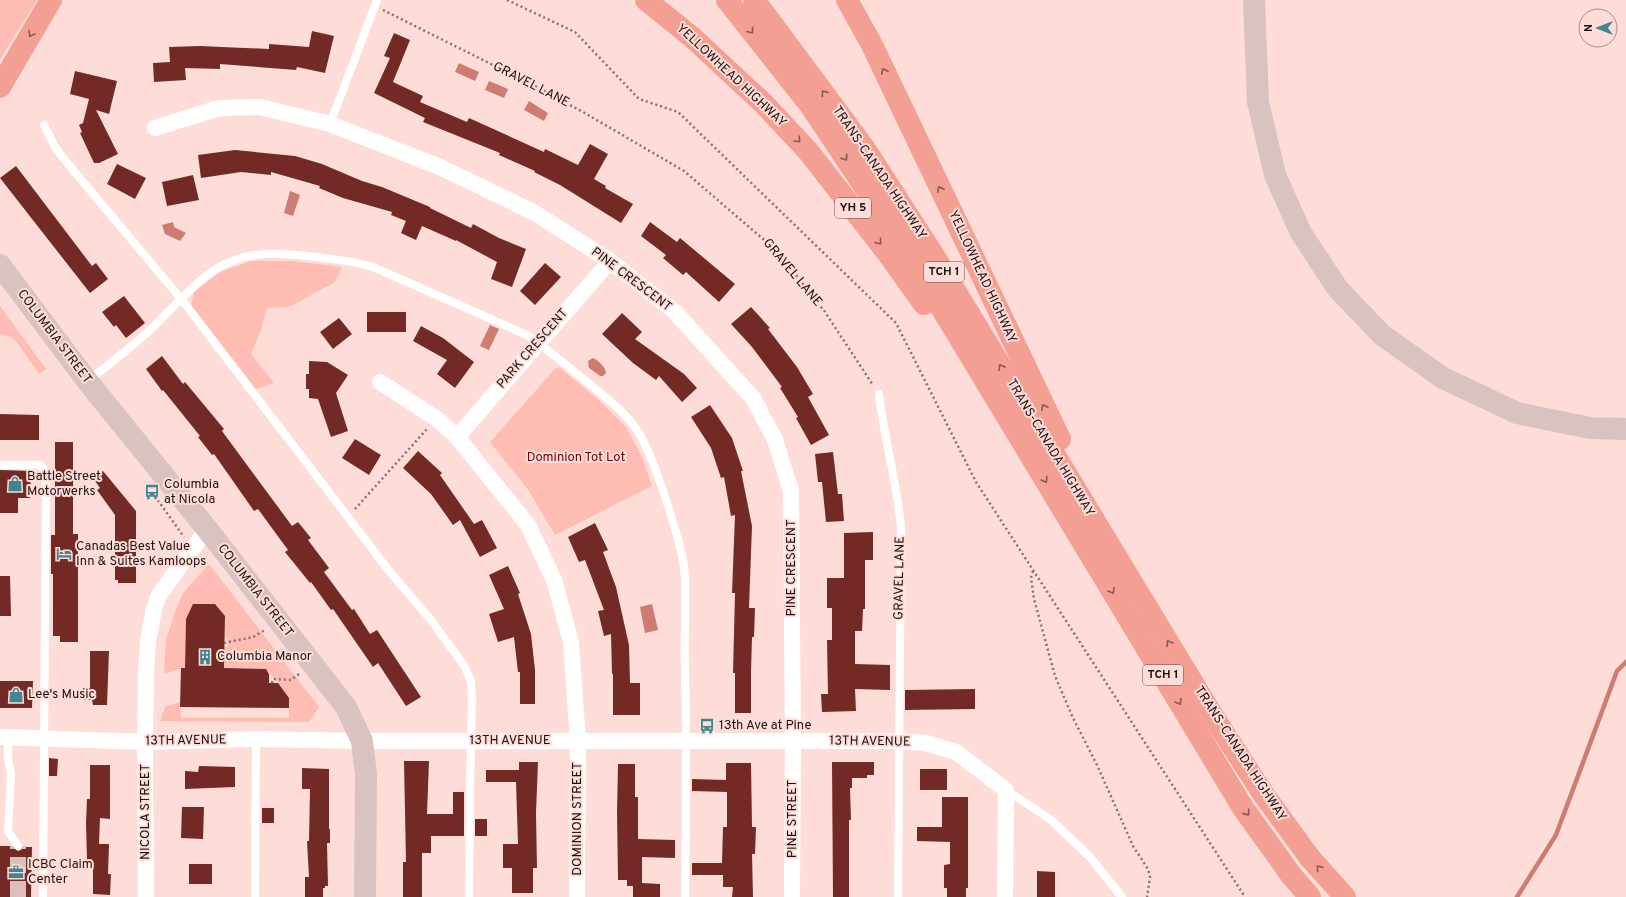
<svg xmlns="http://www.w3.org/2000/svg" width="1626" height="897" viewBox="0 0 1626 897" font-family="Overpass,sans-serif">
  <rect width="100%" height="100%" fill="#feddd8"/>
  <g fill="#febcb3">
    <path d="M0,0H37L0,59Z"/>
    <path d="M251,261H293L342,267L335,282L289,307L267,308L261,330L251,354L274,383L256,389L191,305L194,292L220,272Z"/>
    <path d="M0,306L46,369L39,374L16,341L11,337L0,335Z"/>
    <path d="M559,367L600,401L626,427L642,457L652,486L555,535L529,491L490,442L555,369Z"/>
    <path d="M209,564L319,707L309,722L160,721L165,707L180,702L181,718H289V698L277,688L278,683L266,669L224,668V647H228L227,637H225V616L215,604H193L186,619L185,668C177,668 172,673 164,673L166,640L175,612L183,593Z"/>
  </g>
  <g fill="#ce7b72">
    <path d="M459,63L479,72L475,81L455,72Z"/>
    <path d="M489,81L508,89L504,98L485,90Z"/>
    <path d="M529,101L548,113L544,121L524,110Z"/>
    <path d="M290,191L300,195L293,216L284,213Z"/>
    <path d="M173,222L174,227L186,233L180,241L165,234L162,225Z"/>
    <path d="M490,325L499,329L489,350L480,346Z"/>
    <path d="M593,358C598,360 606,368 606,373L603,376H600L589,368L588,361Z"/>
    <path d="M652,604L658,630L645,633L640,607Z"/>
  </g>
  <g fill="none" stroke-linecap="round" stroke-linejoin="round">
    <path stroke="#ce7b72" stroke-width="4.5" d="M1517,897L1556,835L1617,671L1626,662"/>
  </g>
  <g fill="#732a24">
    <path d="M312,31L334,36L325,73L297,67L296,70L220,64V69L185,68L186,80L154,82L153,63L170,62L169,47L200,46L269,49V44L309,47Z"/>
    <path d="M394,33L410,40L393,82L423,96L420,102L467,122L469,118L544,152L545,149L578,165L590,144L608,154L594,179L606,186L605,188L633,204L621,223L560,185L534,172L535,171L499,155L500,153L423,122L425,118L374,93L390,58L384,56Z"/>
    <path d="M75,71L117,81L109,114L96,110L118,154L99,163H94L80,133L82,132L79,125L83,123L89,99L70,94Z"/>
    <path d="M235,150L295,156L322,164L362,181L382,187L430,207V208L471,228L473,224L499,238L526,249L512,287L491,279L497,262L456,240V241L422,226L416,240L401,233L406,221L391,215L392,212L343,198L319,188L320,186L271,172V175L241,172L201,178L198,155Z"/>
    <path d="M117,164L146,178L135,199L107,184Z"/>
    <path d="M16,166L92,266L96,263L108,279L90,293L0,178Z"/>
    <path d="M193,175L199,200L167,206L162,182Z"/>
    <path d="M650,222L677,242L680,238L735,284L719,302L686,272L683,275L663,258L666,255L641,236Z"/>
    <path d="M545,263L561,277L535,305L520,291Z"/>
    <path d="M124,296L145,323L126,338L116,325L114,327L102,312Z"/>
    <path d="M751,307L770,328L768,329L797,367L813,394L808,397L829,435L811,445L796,418L798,417L780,388L782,387L752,347L731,324Z"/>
    <rect x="367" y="312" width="39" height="20"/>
    <path d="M622,313L642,332L635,339L684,374L697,388L682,402L659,376L656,380L633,363L602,334Z"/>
    <path d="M339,318L352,334L333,349L320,332Z"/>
    <path d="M421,326L443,338L474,362L455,388L437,374L447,360L413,341Z"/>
    <path d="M162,356L183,384L185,382L224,429L222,431L292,526L298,522L311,538L308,540L329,568L324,572L352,610L354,609L370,634L377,630L421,697L406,706L378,663L373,667L333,609L331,610L311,582L310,583L285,552L288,550L258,509L254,511L214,454L212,455L198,437L200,436L163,390L162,391L146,369Z"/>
    <path d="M309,361L327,362L348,375L336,393L348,431L331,437L318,399L309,398V389H306V374H309Z"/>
    <path d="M710,405L732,438L743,471H741L752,526L749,608H755L754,637H752L751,673V713H735V673H733L735,593H732L735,515L731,516L724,477L721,478L711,448L691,417Z"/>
    <path d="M0,414L39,415V440H0Z"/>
    <path d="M355,439L381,455L369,475L342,458Z"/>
    <path d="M55,442H73V534H78V642H60V636H53V574H51V535H55Z"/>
    <path d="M418,451L442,473L440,475L474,524L482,520L497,548L480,557L460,520L453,525L431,494L403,468Z"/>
    <path d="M833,452L838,494H842L844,521L826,522L822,482H818L815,454Z"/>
    <path d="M0,470L31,471L30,498H18V513H0Z"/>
    <path d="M103,471L136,511V583H118V580H115V515L97,490L100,488L93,478Z"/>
    <path d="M595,523L608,550L603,552L616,587L629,645L630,683H640V715H613V674H612L611,634L604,636L598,611L604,610L585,560L579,562L568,537Z"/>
    <path d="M873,532V560H865V609H863L862,631H855V664L890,665V690L855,689L856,711L822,712L821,694H828L827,640H832V608H827V578H844V533Z"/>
    <path d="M508,566L520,593L518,594L531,634L535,670V704H520V672H518L514,637L498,642L489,614L504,609L489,575Z"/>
    <path d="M0,576H10L11,616H0Z"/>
    <path d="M193,604H215L225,616L224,668L266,669L269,674V683H278L289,698V708L180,707L181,668H185L186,619Z"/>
    <path d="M90,651H109L107,705H93L92,700H83V688H90Z"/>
    <path d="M0,681H33L32,708H0Z"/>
    <path d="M975,689V709L905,710V690Z"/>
    <path d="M49,758L58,759L57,776H49Z"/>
    <path d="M404,761H429L427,814H453V792H464V836H431V853H422V897H403V862H406Z"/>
    <path d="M519,762H538L536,813L537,868H533V893H512V868H503V844H518L516,782H486V770H519Z"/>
    <path d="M832,762H874V775H867V778H852V788H850L851,820H849V897H833Z"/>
    <path d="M726,763H751L752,827H756L755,854H752L753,897H732L733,887H723V875H692V863H722L723,827H727V792L692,791V779L726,780Z"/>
    <path d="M618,764H635V797H638V839L675,840V858L642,857V883L660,884V897H633V886H627V880H618L617,812Z"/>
    <path d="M90,765H110V819L100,818L99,844H109L108,874H111L110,895L93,894V861H87L86,823L87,799H90Z"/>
    <path d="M199,766L235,767V787L185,789V771L198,772Z"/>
    <path d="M302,768L329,769V829H330V843H327L328,886H325V888H323V897H305V877H309L307,841H309L310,789H302Z"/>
    <rect x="920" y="769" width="27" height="21"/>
    <path d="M942,797H968V888H966V897H947V888H944V865L950,864V842L917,841V827H942Z"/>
    <path d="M182,807H204L203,839L181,838Z"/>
    <rect x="262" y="808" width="12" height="15"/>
    <rect x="475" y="819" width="12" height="17"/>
    <path d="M0,846H12L18,851L21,850L23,847H32L31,897H0Z"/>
    <rect x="189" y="864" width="23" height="20"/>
    <path d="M1037,871L1055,872V897H1037Z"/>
  </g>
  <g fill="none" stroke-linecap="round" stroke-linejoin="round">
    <path stroke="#dcbeba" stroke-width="16" stroke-dasharray="16 8" stroke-linecap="butt" d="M18,897V846"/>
    <g stroke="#87706c" stroke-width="2.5" stroke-dasharray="2 3" stroke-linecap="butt">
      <path d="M507,0L575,32L639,99L678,112L896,323L976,482L1245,897"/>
      <path d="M383,10L535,86L583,112L684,171L777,251L825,312L873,385"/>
      <path d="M152,492L184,537"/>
      <path d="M355,509L427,429"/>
      <path d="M202,560L208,568"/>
      <path d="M1033,571L1031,578L1034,599L1055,676L1073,718L1097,765L1133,846L1148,869L1150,877L1147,897"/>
      <path d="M224,643L253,637L265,630"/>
      <path d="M272,683L273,679L291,680L299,674"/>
    </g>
    <g stroke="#fff" stroke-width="8">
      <path d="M330,124L377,0"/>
      <path d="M44,125L55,147L64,159L182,300L390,572L431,620L465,667L471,682L472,698L470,789L469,897"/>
      <path d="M88,381C108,365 130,348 149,331C175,307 199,274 232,261C260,250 288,254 316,257C336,260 355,261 373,267L527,335C547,349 566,365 586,381C604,396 626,412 639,433C653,458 661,485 670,512C676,533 684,556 685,578C686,609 684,639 685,669C687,745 686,821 685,897"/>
      <path d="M879,394C884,438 897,482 901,527L898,897"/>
      <path d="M0,465H40L46,473L43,897"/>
      <path d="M8,737V759L11,773L8,831L18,846"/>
      <path d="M1006,790L1050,819L1090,857L1122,897"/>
      <path d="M255,897L256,739"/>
    </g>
    <g stroke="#fff" stroke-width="16">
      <path d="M155,128L219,108L260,107L330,124L440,167L535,213L610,261L674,311L753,398L775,440L791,491L793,741L792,897"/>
      <path d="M380,382L437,419L457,437L528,525L554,580L571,642L578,741L577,897"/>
      <path d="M457,437L610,261"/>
      <path d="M0,737L145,742L256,739L362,741H899L926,743L956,752L1006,790L1005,897"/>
      <path d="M146,897L145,742L146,674L148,641L154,609L159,595L207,529"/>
    </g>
    <g stroke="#d9c2bf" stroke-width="22">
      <path d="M1254,0L1258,102L1275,175L1301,233L1338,289L1382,335L1443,378L1517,413L1590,428L1626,429"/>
      <path d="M0,265L88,382L207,529L346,707L362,741L366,774L365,897"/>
    </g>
    <g stroke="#f39f94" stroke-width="22">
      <path d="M646,0L693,38L764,104L808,151L889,255L924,304"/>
      <path d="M727,0L810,105L904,246L1243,808L1291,875L1310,897"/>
      <path d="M754,0L767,17L865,149L936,259L1211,713L1264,795L1310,858L1345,897"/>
      <path d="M847,0L872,45L1060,439"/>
      <path d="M0,87L51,0"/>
    </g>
  </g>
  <defs><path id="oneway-chevron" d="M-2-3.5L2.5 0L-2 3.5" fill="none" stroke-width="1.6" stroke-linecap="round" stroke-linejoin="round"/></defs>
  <g stroke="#885851">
    <use href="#oneway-chevron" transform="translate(751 31) rotate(52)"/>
    <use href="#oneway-chevron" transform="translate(31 34) rotate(120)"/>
    <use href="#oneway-chevron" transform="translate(884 71) rotate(-115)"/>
    <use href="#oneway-chevron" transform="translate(824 93) rotate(-126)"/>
    <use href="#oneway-chevron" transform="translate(798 140) rotate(47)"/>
    <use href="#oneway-chevron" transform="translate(845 158) rotate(56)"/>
    <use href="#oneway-chevron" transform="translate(940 189) rotate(-115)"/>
    <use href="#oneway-chevron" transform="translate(879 242) rotate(52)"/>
    <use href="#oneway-chevron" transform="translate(1001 367) rotate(-121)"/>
    <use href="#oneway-chevron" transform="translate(1044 407) rotate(-116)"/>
    <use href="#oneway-chevron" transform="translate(1045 480) rotate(59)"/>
    <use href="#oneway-chevron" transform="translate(1112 591) rotate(59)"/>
    <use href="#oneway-chevron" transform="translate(1169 643) rotate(-121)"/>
    <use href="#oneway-chevron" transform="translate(1179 702) rotate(59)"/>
    <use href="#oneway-chevron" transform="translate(1247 813) rotate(55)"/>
    <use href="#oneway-chevron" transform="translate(1319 868) rotate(-131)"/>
  </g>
  <defs>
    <g id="shop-bare" transform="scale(1.2)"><path d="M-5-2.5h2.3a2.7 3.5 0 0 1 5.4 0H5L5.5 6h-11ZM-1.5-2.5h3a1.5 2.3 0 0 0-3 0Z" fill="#3f8690" stroke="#feddd8" stroke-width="2.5" paint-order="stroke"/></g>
    <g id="bus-bare" transform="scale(1.2)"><path d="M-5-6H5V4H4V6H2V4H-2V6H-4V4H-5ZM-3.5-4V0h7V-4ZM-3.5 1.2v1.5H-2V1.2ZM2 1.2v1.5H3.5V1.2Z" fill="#3f8690" stroke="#feddd8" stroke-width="2.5" paint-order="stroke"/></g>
    <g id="hotel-bare" transform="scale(1.2)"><path d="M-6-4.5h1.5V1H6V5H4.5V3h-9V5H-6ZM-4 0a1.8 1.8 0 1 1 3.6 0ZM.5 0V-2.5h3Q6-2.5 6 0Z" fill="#3f8690" stroke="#feddd8" stroke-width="2.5" paint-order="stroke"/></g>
    <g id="building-bare" transform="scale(1.2)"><path d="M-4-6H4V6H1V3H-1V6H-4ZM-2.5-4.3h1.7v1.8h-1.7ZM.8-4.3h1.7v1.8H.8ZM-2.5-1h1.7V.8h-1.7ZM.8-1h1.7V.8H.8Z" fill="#3f8690" stroke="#feddd8" stroke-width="2.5" paint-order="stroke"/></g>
    <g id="office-bare" transform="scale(1.2)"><path d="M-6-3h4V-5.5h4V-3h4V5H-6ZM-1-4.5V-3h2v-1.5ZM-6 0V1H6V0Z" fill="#3f8690" stroke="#feddd8" stroke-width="2.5" paint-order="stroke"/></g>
  </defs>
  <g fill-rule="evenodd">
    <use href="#shop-bare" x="15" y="484"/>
    <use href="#bus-bare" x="152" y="492"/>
    <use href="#hotel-bare" x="64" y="554"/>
    <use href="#building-bare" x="205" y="657"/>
    <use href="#shop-bare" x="16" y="695"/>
    <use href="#bus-bare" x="707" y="726"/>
    <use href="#office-bare" x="16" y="872"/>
  </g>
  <g text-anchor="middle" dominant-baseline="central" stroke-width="4" stroke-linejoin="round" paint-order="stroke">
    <g fill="#feddd8" stroke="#614e4b" stroke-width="1">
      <rect x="835" y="198" width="36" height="20" rx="3"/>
      <rect x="924" y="262" width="40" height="20" rx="3"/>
      <rect x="1143" y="665" width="40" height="20" rx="3"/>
    </g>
    <g font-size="12" font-weight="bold" fill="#1e100e">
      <text x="853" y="208">YH 5</text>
      <text x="944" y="272">TCH 1</text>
      <text x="1163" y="675">TCH 1</text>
    </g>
    <g font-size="13" fill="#1e100e" stroke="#feddd8">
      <text transform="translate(731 76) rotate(43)">YELLOWHEAD HIGHWAY</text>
      <text transform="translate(531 85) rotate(27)">GRAVEL LANE</text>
      <text transform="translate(879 173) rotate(56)">TRANS-CANADA HIGHWAY</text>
      <text transform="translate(792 273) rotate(50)">GRAVEL LANE</text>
      <text transform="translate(982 277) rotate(65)">YELLOWHEAD HIGHWAY</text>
      <text transform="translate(631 280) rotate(37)">PINE CRESCENT</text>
      <text transform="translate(54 337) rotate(53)">COLUMBIA STREET</text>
      <text transform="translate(533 349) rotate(-49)">PARK CRESCENT</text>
      <text transform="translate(1050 448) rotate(59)">TRANS-CANADA HIGHWAY</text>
      <text transform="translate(792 568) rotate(-90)">PINE CRESCENT</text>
      <text transform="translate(900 578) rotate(-89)">GRAVEL LANE</text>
      <text transform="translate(255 591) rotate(52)">COLUMBIA STREET</text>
      <text transform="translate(186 741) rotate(-1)">13TH AVENUE</text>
      <text x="510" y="741">13TH AVENUE</text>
      <text transform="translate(870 742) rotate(1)">13TH AVENUE</text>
      <text transform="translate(1240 754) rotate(57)">TRANS-CANADA HIGHWAY</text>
      <text transform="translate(146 812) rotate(-90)">NICOLA STREET</text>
      <text transform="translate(578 819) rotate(-90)">DOMINION STREET</text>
      <text transform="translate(793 819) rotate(-90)">PINE STREET</text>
    </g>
    <g font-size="13" fill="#680004" stroke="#feddd8">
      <text x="576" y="458">Dominion Tot Lot</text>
    </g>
    <g font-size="13" fill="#1e100e" stroke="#feddd8" text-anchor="start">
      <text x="27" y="477">Battle Street<tspan x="27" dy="15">Motorwerks</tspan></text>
      <text x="164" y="485">Columbia<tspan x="164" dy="15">at Nicola</tspan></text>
      <text x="76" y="547">Canadas Best Value<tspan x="76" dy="15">Inn &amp; Suites Kamloops</tspan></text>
      <text x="217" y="657">Columbia Manor</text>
      <text x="28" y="695">Lee's Music</text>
      <text x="719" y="726">13th Ave at Pine</text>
      <text x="28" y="865">ICBC Claim<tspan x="28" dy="15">Center</tspan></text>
    </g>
  </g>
  <g transform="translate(1598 28) rotate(270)"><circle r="19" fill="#feddd8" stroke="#a48b87"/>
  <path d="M0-3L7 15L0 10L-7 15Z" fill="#3f8690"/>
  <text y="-6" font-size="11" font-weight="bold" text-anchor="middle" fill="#1e100e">N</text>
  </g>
</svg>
